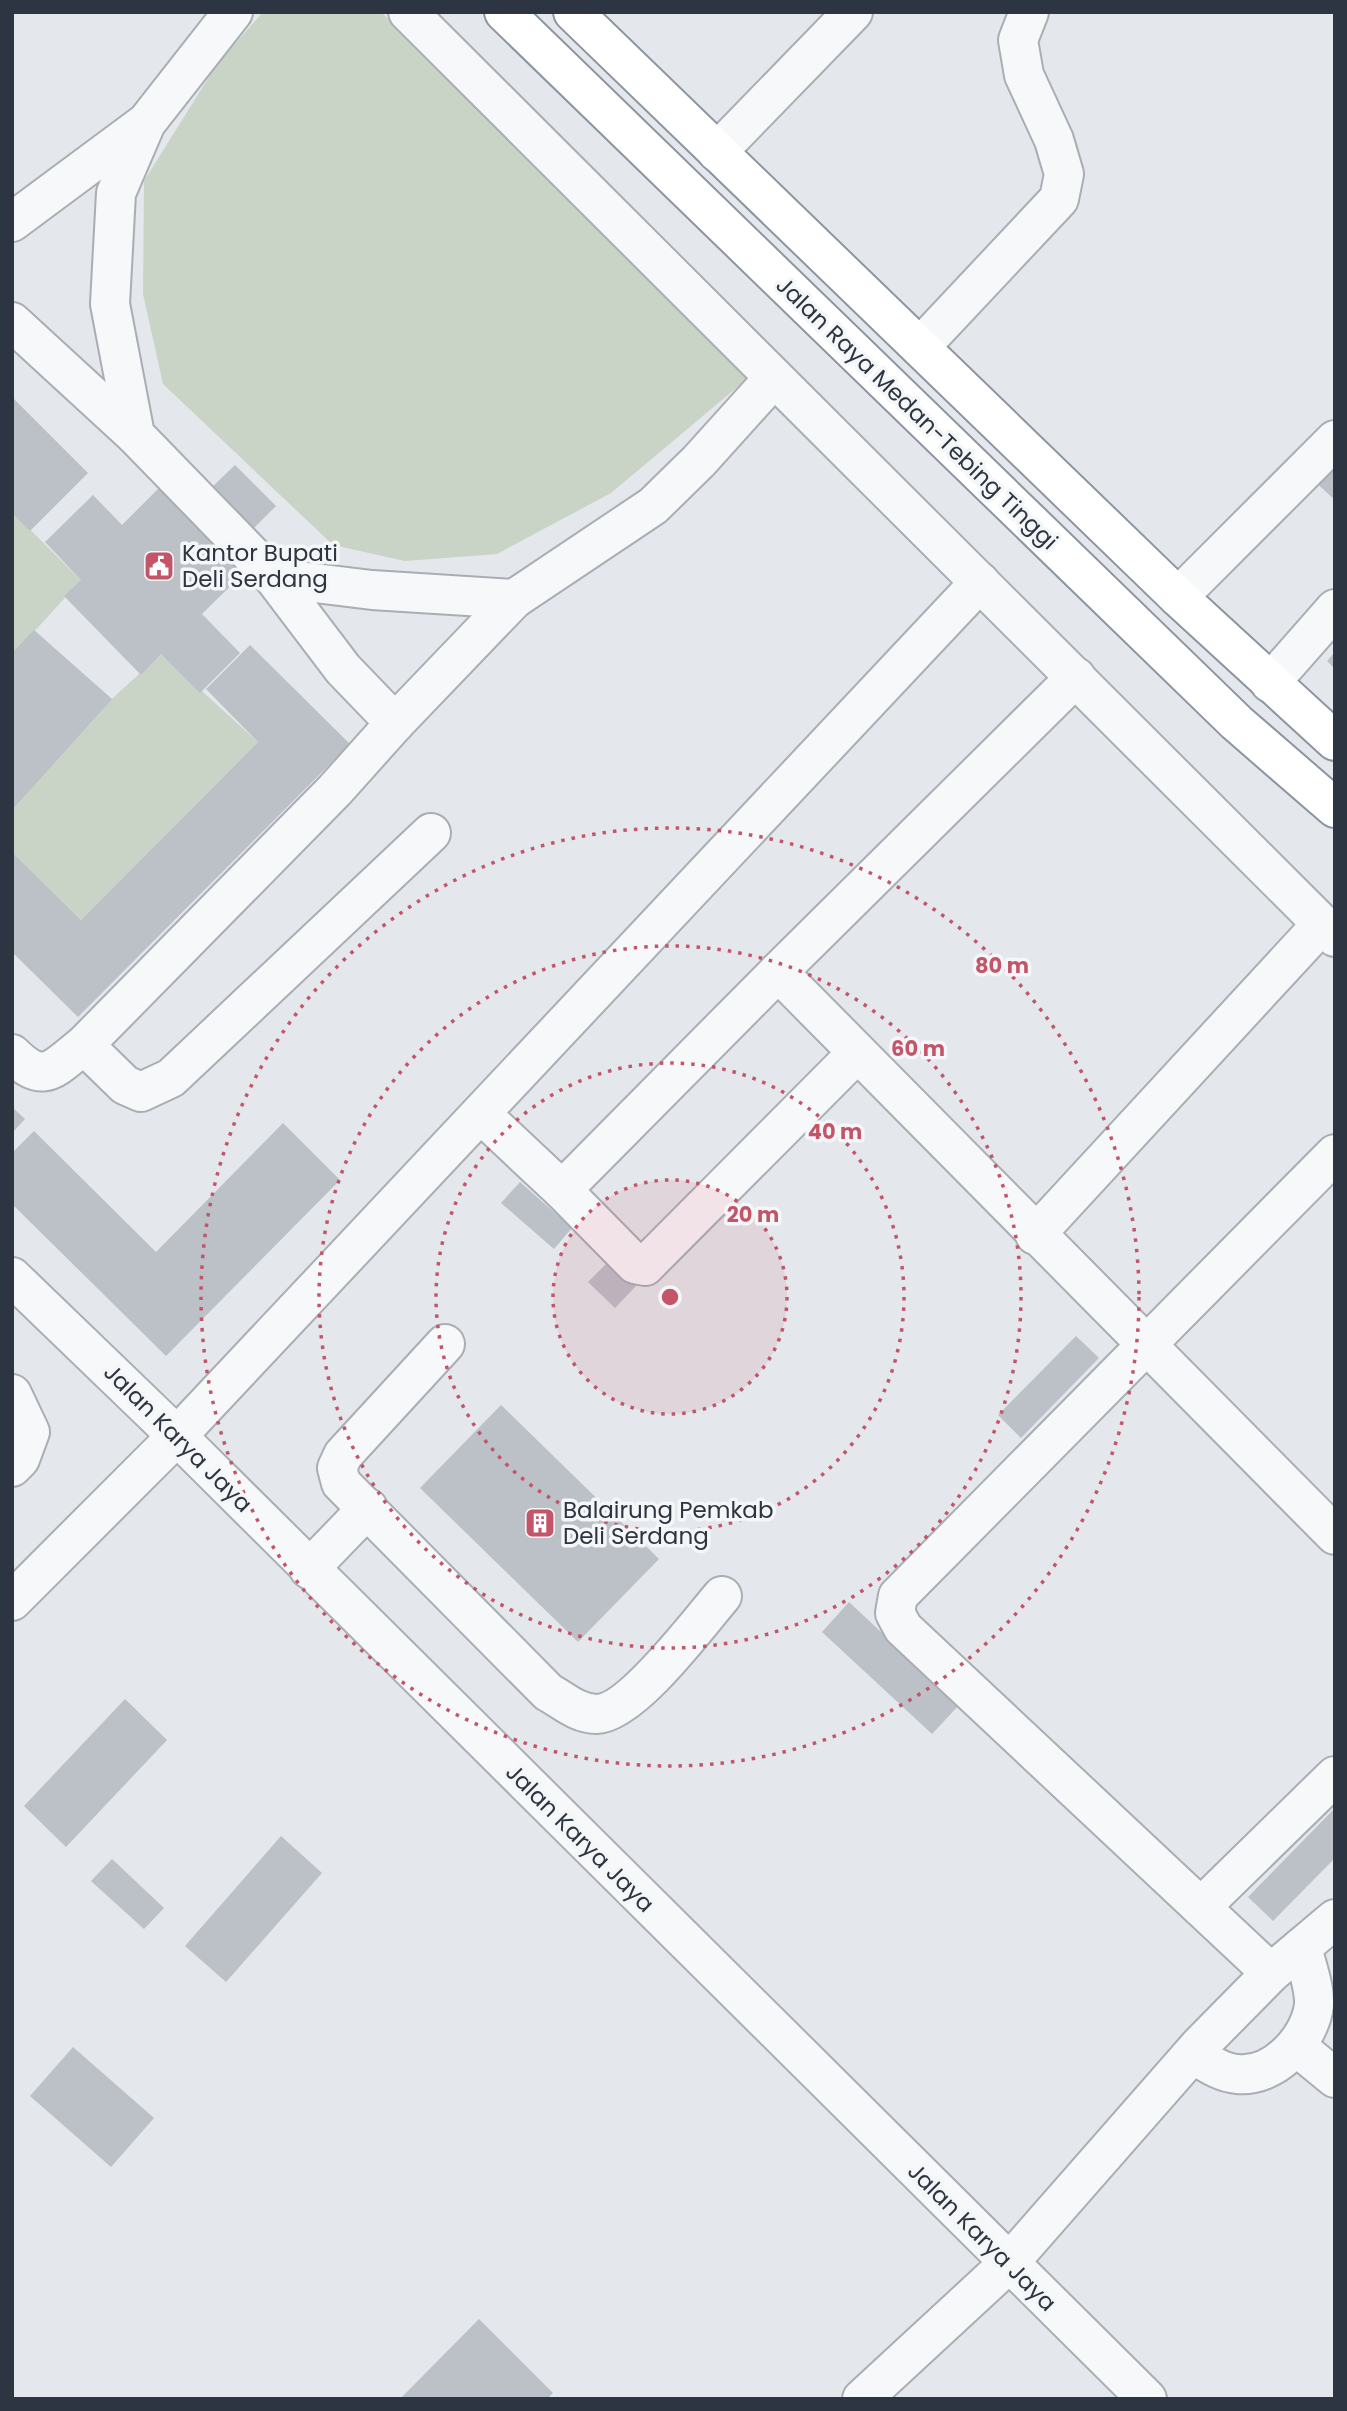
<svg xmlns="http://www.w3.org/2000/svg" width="1347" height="2411" viewBox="0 0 1347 2411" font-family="Poppins,sans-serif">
  <rect width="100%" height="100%" fill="#e4e7eb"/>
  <g fill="#cad4c6">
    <path d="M263,12H381L747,379L611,493L497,554L405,561L333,545L163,384L143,294L144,181L217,64Z"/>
    <path d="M12,512L81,580L12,656Z"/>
    <path d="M161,654L258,742L81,920L12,852V790Z"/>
  </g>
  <g fill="#bcc0c7">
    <path d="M12,397L88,473L30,531L12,513Z"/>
    <path d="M1335,455V500L1312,479Z"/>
    <path d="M235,465L276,506L248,534L266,551L202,614L240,653L200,693L161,654L141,675L64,596L81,580L45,542L93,495L122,525L181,466L207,492Z"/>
    <path d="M34,630L112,699L12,810V653Z"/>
    <path d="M250,645L350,744L78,1017L12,952V852L81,920L258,742L206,689Z"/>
    <path d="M1335,652V669L1327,661Z"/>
    <path d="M12,1107L25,1119L12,1133Z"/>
    <path d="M283,1123L340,1180L166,1356L12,1204V1153L34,1131L156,1252Z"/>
    <path d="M520,1182L572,1228L554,1249L501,1203Z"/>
    <path d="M610,1260L636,1286L615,1308L588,1282Z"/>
    <path d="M1076,1336L1099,1358L1021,1438L998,1415Z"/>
    <path d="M501,1405L659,1559L578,1642L420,1488Z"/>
    <path d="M849,1602L959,1705L932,1734L822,1632Z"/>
    <path d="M125,1699L167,1740L66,1847L24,1806Z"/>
    <path d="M1335,1808V1858L1273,1921L1248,1897Z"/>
    <path d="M281,1836L322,1873L226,1982L185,1946Z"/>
    <path d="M112,1859L164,1908L144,1929L91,1881Z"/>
    <path d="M73,2047L154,2118L111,2167L30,2096Z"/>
    <path d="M479,2319L553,2393L547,2399H400Z"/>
  </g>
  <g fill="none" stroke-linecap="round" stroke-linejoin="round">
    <g stroke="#a9aeb5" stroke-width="42">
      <g id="minor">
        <path d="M408,12L1335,937"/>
        <path d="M717,152L853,12"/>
        <path d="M12,222L144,124"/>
        <path d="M12,322L135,435"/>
        <path d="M920,347L1059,199L1064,174L1054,140L1024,75L1018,40L1029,12"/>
        <path d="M274,578L372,590L514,599L653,506L699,461L773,379"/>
        <path d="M1178,597L1335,440"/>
        <path d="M1270,683L1335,609"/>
        <path d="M395,723L514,599"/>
        <path d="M778,972L1076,677"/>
        <path d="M84,1045L125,1085L141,1092L171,1078L431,833"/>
        <path d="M857,1053L645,1266L635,1264L562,1190L778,972L1335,1535"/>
        <path d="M12,1054C44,1086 53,1069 84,1045L335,790L395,723L343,669L274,578L135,435L110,304L116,193L146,123L233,12"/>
        <path d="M481,1114L562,1190"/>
        <path d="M1035,1235L1322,924"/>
        <path d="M12,1277L177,1436L1147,2399"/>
        <path d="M445,1344L343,1455L337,1468L341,1483L548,1692C564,1701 578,1714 597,1714C632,1713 698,1624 722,1596"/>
        <path d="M12,1394L30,1432L20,1459L12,1467"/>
        <path d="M309,1569L368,1508"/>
        <path d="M12,1601L177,1436L980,582"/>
        <path d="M1201,1907L1335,1776"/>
        <path d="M1271,1973L903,1628L895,1613L898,1596L1335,1154"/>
        <path d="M1296,2046L1335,2078"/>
        <path d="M1193,2054C1206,2062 1221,2073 1237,2074C1274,2078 1310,2039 1314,2005C1315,1987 1306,1964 1302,1947"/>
        <path d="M862,2399L1008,2264L1200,2045L1271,1973L1335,1919"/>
      </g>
    </g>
    <g stroke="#8d95a0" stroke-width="42">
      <g id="highway">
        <path d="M504,12L1237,723L1335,808"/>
        <path d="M573,12L1178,597L1335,741"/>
      </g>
    </g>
    <use href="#minor" stroke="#f7f8f9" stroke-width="38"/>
    <use href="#highway" stroke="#fff" stroke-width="38"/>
  </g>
  <circle cx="670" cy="1297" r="117" fill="#c45569" fill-opacity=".12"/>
  <g fill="none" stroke="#c45569" stroke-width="3.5" stroke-dasharray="3.5 7">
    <circle cx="670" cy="1297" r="117"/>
    <circle cx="670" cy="1297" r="234"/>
    <circle cx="670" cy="1297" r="351"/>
    <circle cx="670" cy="1297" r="469"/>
  </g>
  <defs>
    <g id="civic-square" transform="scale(1.575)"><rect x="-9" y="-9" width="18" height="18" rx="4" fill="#c45569" stroke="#f4f6f8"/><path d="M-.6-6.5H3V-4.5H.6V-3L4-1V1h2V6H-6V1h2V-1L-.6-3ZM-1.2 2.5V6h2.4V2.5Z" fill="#fff"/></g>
    <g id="building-square" transform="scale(1.575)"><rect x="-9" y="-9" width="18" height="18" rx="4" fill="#c45569" stroke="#f4f6f8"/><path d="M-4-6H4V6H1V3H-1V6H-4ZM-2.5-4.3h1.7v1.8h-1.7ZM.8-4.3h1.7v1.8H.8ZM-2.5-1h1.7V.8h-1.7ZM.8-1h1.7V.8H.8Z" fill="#fff"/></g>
  </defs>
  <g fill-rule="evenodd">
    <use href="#civic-square" x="159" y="566"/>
    <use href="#building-square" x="540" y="1523"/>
  </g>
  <g text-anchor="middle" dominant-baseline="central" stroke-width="7" stroke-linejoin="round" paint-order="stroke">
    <g font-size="23" fill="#2d3542" stroke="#f4f6f8">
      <text transform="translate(917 413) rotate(44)">Jalan Raya Medan-Tebing Tinggi</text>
      <text transform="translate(178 1438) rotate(45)">Jalan Karya Jaya</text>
      <text transform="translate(580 1838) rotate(45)">Jalan Karya Jaya</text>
      <text transform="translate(982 2237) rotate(45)">Jalan Karya Jaya</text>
    </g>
    <g font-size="23" fill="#2d3542" stroke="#f4f6f8" text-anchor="start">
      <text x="182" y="553">Kantor Bupati<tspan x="182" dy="26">Deli Serdang</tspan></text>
      <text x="563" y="1510">Balairung Pemkab<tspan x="563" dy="26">Deli Serdang</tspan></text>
    </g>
  </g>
  <circle cx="670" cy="1297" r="10" fill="#c45569" stroke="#f4f6f8" stroke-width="3.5"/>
  <g font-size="21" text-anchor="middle" font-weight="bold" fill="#c45569" stroke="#f4f6f8" stroke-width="7" stroke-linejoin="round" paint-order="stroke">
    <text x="1002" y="973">80 m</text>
    <text x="918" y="1056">60 m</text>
    <text x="835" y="1139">40 m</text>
    <text x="753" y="1222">20 m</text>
  </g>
  <rect width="1347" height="2411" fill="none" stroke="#2d3542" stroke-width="28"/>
</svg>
